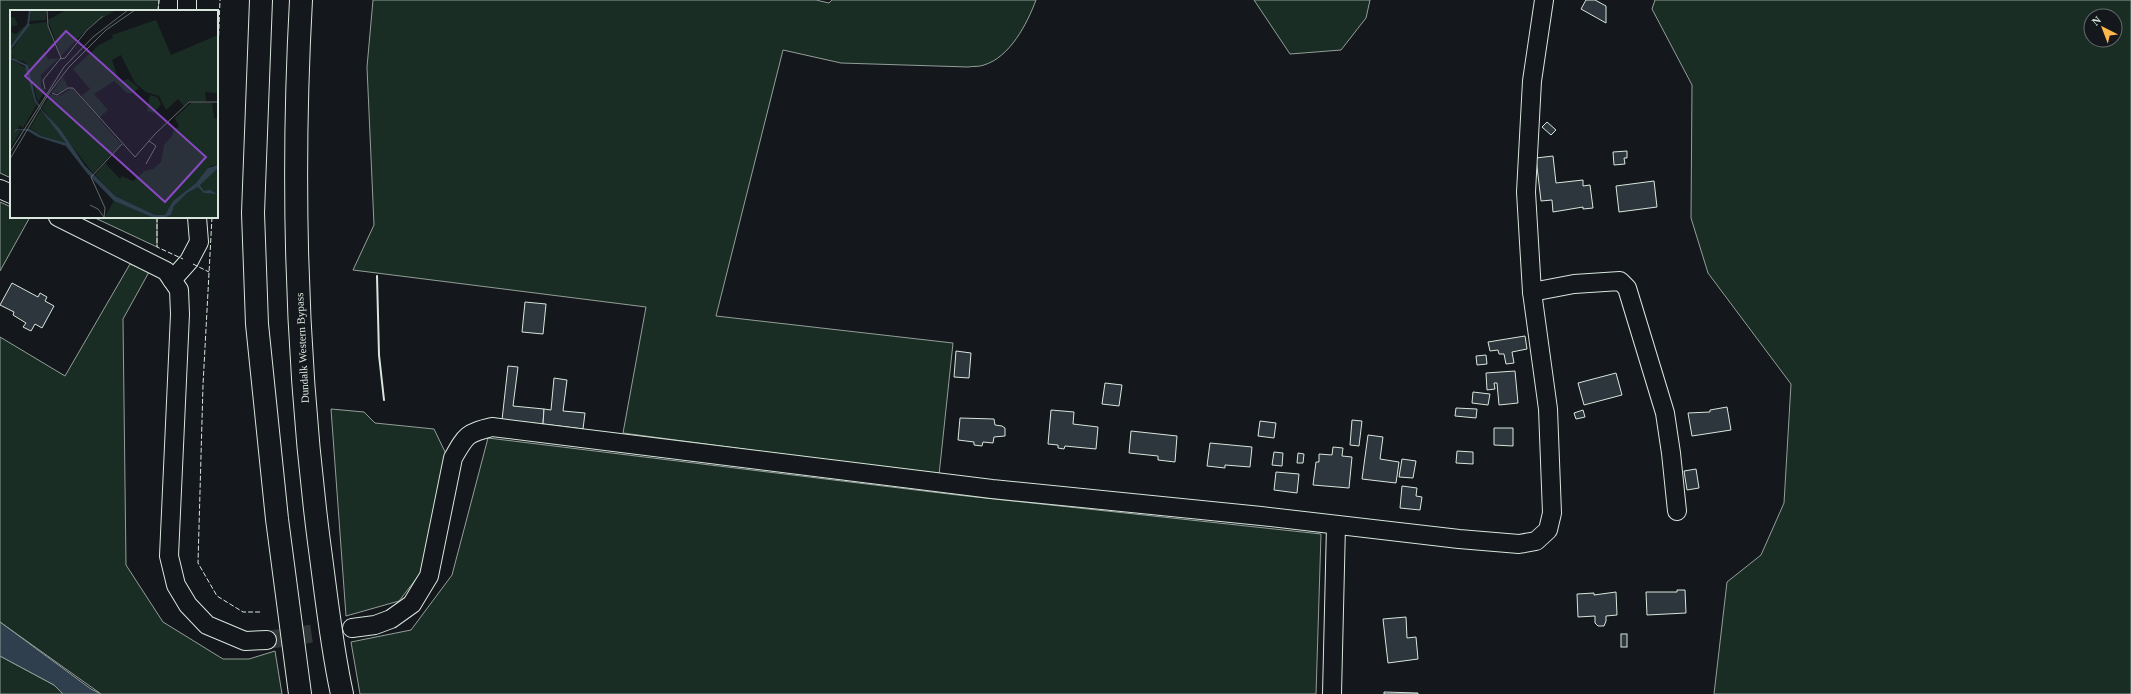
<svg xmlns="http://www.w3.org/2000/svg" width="2131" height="694" viewBox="0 0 2131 694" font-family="Georgia,serif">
  <rect width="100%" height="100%" fill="#14181c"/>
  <g fill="#1a2d24" stroke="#939e99" fill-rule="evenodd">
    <path d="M0,0H159L158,11H11V178L0,173Z"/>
    <path d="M373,0H816L829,3L832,0H1036C1027,24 1010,57 984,65C979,67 973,66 968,67L841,63L783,50L716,316L953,343L939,475L623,433L646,307L353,270L374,225L367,67Z"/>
    <path d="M1254,0H1370L1366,18L1341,50L1290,54Z"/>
    <path d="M1655,0H2131V694H1714L1727,582L1761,555L1784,503L1791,384L1708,273L1691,218L1692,85L1652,9ZM2091,16H2115V40H2091Z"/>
    <path d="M0,202L11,207V217H30L0,271Z"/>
    <path d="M93,217H157V247Z"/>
    <path d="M130,264L149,272L123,319L126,565L163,622L223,659H249L275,651L282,694H101L0,622V337L65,376Z"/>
    <path d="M331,409L364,412L375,423L434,429L447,456L420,574L399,601L346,616Z"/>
    <path d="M488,438L957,495L1321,534L1316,694H360L351,642L411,630L452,575Z"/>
    <path d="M0,656L54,685L63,694H0Z"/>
  </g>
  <path fill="#2f3f4d" stroke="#939e99" d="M0,622L91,689L101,694H63L54,685L0,656Z"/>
  <g fill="#2c363c" stroke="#d8e6dc">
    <path d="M1586,0H1595L1606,6V23L1581,9Z"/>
    <path d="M1547,122L1556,130L1551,135L1542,127Z"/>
    <path d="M1627,151V158H1624L1625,164L1614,165L1613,152Z"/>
    <path d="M1553,156L1556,183L1583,180V186L1590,185L1593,208L1583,209V207L1553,212L1552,200L1541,201L1536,158Z"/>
    <path d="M1654,181L1657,207L1619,212L1616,186Z"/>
    <path d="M12,283L38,297L40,293L47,297L45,301L54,306L42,328L35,324L31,331L23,327L26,323L13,315L14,312L0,305Z"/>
    <path d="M525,302L546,304L543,334L522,332Z"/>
    <path d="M1525,336L1527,349L1512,352L1514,363L1506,364L1504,354H1499L1498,350L1490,351L1488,342Z"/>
    <path d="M956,351L971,353L969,378L954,377Z"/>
    <path d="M1486,355L1487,364L1477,365L1476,356Z"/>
    <path d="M508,366L518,367L513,406L544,409L543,424L502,420Z"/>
    <path d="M1515,371L1518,403L1499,405L1497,383H1494L1495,389L1487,390L1486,373Z"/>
    <path d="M1616,373L1622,395L1584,405L1578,383Z"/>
    <path d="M554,378L567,380L563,411L585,413L583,429L543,424L544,409L551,410Z"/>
    <path d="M1105,383L1122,385L1119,406L1102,404Z"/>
    <path d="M1473,392L1490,394L1488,405L1472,403Z"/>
    <path d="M1727,407L1731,430L1692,436L1688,413L1710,412V410Z"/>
    <path d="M1456,408L1477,409L1476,418L1455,416Z"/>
    <path d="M1051,410L1074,412L1073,424L1098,427L1096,449L1065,446L1064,449L1058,448V445L1048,444Z"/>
    <path d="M1583,410L1585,417L1576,419L1574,413Z"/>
    <path d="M960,418L994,419L995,425L1002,426L1005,428V436L994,437L993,443L983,442L982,446L974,445V442L958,440Z"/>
    <path d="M1352,420L1362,421L1359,446L1350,445Z"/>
    <path d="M1260,421L1276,423L1274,438L1258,436Z"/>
    <path d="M1494,428H1513V446L1494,445Z"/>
    <path d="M1131,431L1177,436L1175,462L1158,460V456L1129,453Z"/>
    <path d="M1368,435L1383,437L1380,459L1399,462L1396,483L1362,479Z"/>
    <path d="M1210,443L1252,447L1250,467L1225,465V468L1207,466Z"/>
    <path d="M1333,447L1343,448L1342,456L1352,457L1349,488L1313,485L1316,462H1319V454L1332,455Z"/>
    <path d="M1457,451L1473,452V464L1456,463Z"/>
    <path d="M1274,452L1283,453L1282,466L1272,465Z"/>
    <path d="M1298,453L1304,454L1303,463H1297Z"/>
    <path d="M1402,459L1416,461L1413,478L1399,477Z"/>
    <path d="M1696,469L1699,488L1687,490L1684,471Z"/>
    <path d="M1276,472L1299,474L1297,493L1274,490Z"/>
    <path d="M1402,486L1417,488L1416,496L1422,497L1420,510L1400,508Z"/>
    <path d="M1677,590H1685L1686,613L1647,615L1646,592H1677Z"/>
    <path d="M1616,592L1617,615L1606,616V621L1604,626H1598L1595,623V616L1578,617L1577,594L1594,593V595Z"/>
    <path d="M1406,617L1407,638L1416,637L1418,659L1388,663L1383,619Z"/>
    <rect x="1621" y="634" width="6" height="13"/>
    <path d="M1384,692L1418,693V694H1384Z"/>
  </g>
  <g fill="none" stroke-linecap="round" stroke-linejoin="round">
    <path stroke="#313739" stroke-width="18" stroke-dasharray="18 9" stroke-linecap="butt" d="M267,640L352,628"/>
    <g stroke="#d8e6dc" stroke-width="20">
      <g id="minor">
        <path d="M187,0V11"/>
        <path d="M0,189L11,194"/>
        <path d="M58,217L166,271L179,290L180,314L169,556L176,585L188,605L207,625L245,641L267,640"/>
        <path d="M172,280L189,261L199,242L197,217"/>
        <path d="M1532,292L1574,284L1620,281L1627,288L1665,413L1671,453L1677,511"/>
        <path d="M352,628L375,625L391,619L412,604L421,589L429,576L453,458C466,435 467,433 492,427L992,489L1261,516L1459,539L1519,544L1536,541L1548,530L1552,513L1548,409L1532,292L1526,192L1532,81L1544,0"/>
        <path d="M1332,694L1336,525"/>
      </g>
    </g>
    <g stroke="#d8e6dc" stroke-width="24">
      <g id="highway">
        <path d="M261,0L253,213L257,324L277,519L300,694"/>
        <path d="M301,0C291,181 296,362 319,542C326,593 331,644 342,694"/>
      </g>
    </g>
    <use href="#minor" stroke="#14181c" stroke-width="18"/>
    <use href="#highway" stroke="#14181c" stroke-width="22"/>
    <g stroke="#d8e6dc" stroke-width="1" stroke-dasharray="5 2" stroke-linecap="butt">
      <path d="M158,11L159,0"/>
      <path d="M217,78L220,0"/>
      <path d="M157,217V247L183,259"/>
      <path d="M212,217L203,385L198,563L217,596L243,612H261"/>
      <path d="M193,264L209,272"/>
    </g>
    <path stroke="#d8e6dc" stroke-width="2" d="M377,276L379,355L384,400"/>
  </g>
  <g text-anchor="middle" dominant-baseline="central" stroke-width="3" stroke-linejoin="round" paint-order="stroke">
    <g font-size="11" fill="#d8e6dc" stroke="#14181c">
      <text transform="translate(302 348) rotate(-93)">Dundalk Western Bypass</text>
    </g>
  </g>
  <g transform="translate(10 10)">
    <rect width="208" height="208" fill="#14181c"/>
    <path d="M21,0H36V10L20,11ZM56,0H106L81,15L51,46L38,10ZM0,7H4L8,15L2,16L1,22L6,24L17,14L0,37ZM146,10L161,45L208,25V83L195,82L196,91H179L174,96L168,89L156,100L149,86L136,82L125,73L111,45L102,50L108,68L113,71L118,69L129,78L122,83H117L104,71L84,84L98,100L89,108L71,86L80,79L63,59L89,35L103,28L102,25ZM36,12L45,37L35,40L38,49L49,48L31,65V77L35,80L28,92L18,55L14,51L4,50L1,41L20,14ZM0,49L16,58L27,94L13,118L9,115L8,119L0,122ZM53,67L58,77L49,83L42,82ZM62,78L111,134L83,163L32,98L41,84L46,86L51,85ZM140,85L147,87L151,94L144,103L137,101ZM182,92L202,93L204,108L208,109V155L200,156L186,173L163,191L155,205H145L105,186L85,165L95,153L110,169L112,166L123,171L135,161L143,159L151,152L154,135L162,126L164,119L169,117L165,108ZM31,100L43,112L56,133L31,126L20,118ZM8,120L11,121L0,138L2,130L0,131V124ZM208,158V182L194,181L190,175ZM188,177L195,183L208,184V208H154L161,205L164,196L177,183ZM104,191L140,206L147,208H94Z" fill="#1a2d24"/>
    <path d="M17,14H20L19,16L2,38V48L18,55L26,90L32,100L50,119L75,156L105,186L145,205H155L163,191L186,173L198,158L208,155V158L190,175L194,181L200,180L208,184L194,183L188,177L177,183L164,196L161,205L154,208L142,207L104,191L77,163L56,136L28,127L18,121L8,120L0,124L6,119H20L31,126L56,133L25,92L15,56L0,49V37Z" fill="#2f3f4d"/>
    <path fill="none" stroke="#2f3f4d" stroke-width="2" d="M18,15L20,0"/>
    <path fill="none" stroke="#626a69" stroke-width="1" d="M50,49L55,48L77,20L93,6M35,79L33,70L51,48L38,16L37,0M42,83L47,85L58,78H63L125,147L145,124L179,92H208M0,142L54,57L83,27L118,0M0,149L39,83L59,57L96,20L125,0M136,154L146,136L139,131M80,195L88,199L94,207M94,208L95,198L81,167L112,134"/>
    <path fill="#8948c3" fill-opacity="0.15" stroke="#8948c3" stroke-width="2" d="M56,21L196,147L155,192L15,66Z"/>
    <rect width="208" height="208" fill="none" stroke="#d8e6dc" stroke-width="2"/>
  </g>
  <g transform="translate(2103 28) rotate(318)"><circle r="19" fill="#14181c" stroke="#626a69"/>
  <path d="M0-3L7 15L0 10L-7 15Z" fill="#ffb74d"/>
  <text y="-6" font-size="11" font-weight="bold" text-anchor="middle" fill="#d8e6dc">N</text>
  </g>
</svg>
